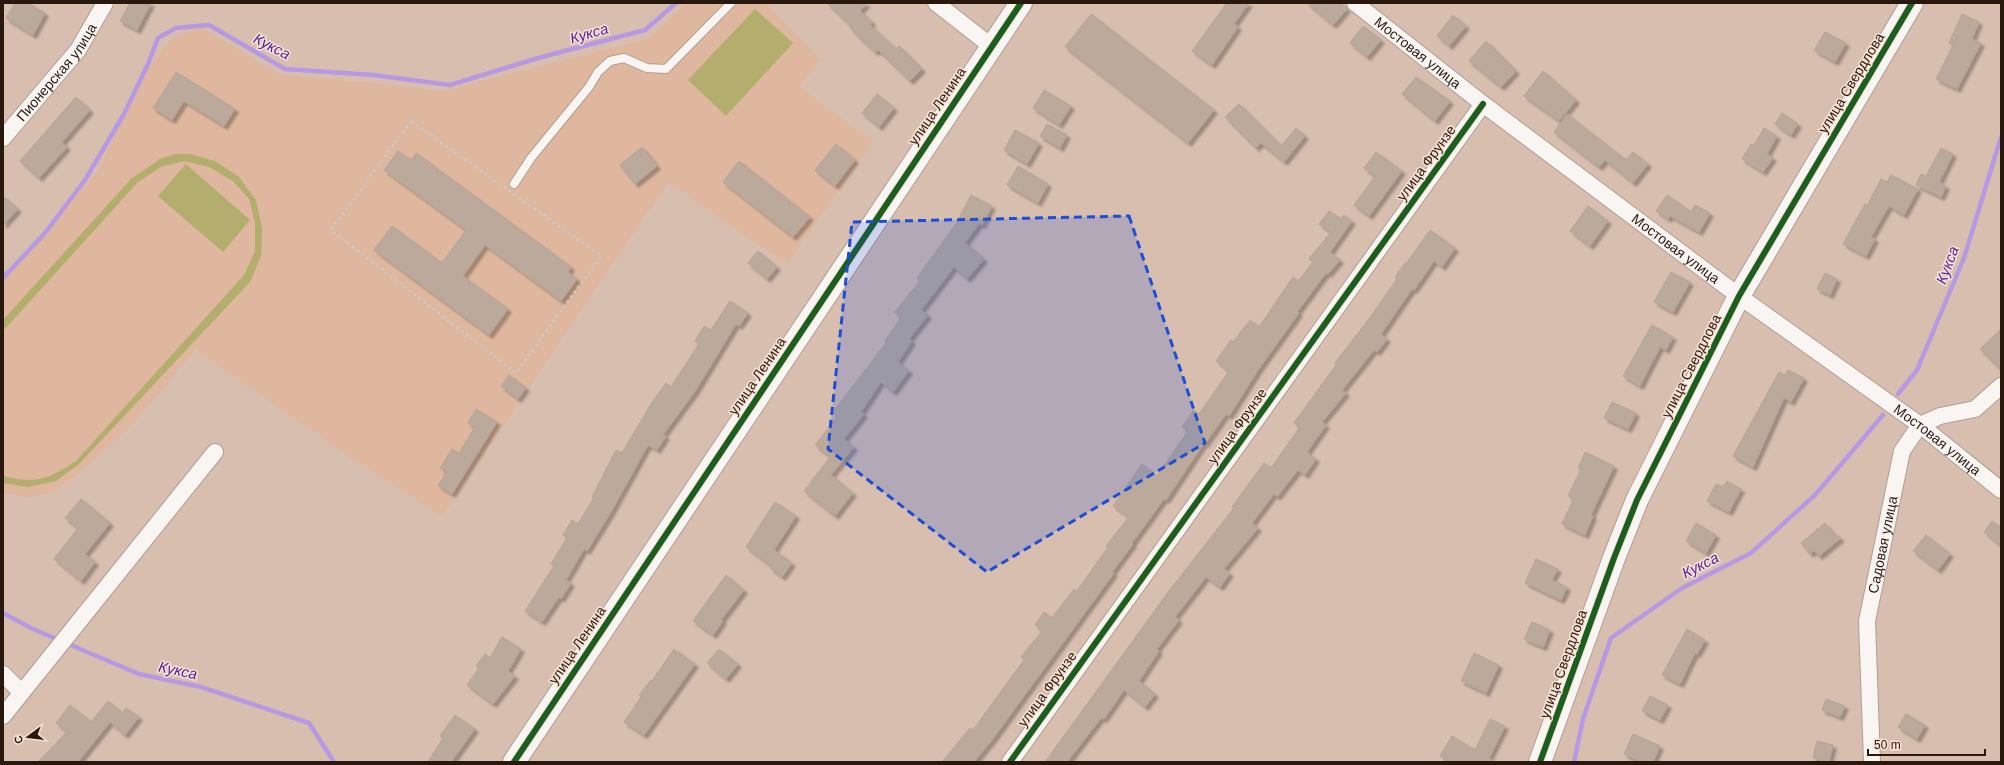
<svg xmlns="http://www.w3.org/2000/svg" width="2004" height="765" viewBox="0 0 2004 765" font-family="Arial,sans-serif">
  <defs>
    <filter id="shadow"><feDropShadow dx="3.5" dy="3.5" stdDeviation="1" flood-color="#0004"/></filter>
  </defs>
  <rect width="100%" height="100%" fill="#d7beaf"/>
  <path fill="#deb79e" d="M687,3H774L770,8L820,59L799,87L873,142L787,264L668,182L442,516L350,457L195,349L165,387L133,422L98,456L68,482L47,494L27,497L3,493V276L95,175L152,63L171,40L190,30L202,28L280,75L374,83L443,91L648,39Z"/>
  <g fill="#b3ad6e">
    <path d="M755,9L793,43L726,116L688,80Z"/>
    <path d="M175,154H190L215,161L239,177L256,200L262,228L261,256L250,282L79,464L56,481L28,487L3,483V476C38,484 46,480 76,461L244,275L255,251V222L249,199L233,181L209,167L184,161L161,167L138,182L3,331V320L131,179L160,159Z"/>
    <path d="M186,164L250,220L223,252L158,196Z"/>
  </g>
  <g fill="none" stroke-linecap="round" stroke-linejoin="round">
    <g stroke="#b59ae3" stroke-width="4.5">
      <path d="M3,278L45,233L85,180L124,114L148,64L158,38L176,28L209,25L285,69L373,75L450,85L538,58L645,30L676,3"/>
      <path d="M1898,394L1917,370L1964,258L2001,137"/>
      <path d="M3,613L33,629L139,674L201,687L309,723L334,762"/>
      <path d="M1574,762L1583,719L1611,638L1682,588L1751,553L1815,495L1883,415"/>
    </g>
  </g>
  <g fill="#bbaa9c" stroke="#b4a395" filter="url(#shadow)">
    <path d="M15,3H28L45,13L33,35L6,18Z"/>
    <path d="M130,3H151L137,30L120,21Z"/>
    <path d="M827,3H867L860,11L872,22L870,25L896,49L899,46L922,69L910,81L878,50L875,52L861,39L850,28L852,27Z"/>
    <path d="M1227,3H1249L1234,24L1238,27L1212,65L1192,51Z"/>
    <path d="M1307,3H1340L1347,9L1333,25Z"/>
    <path d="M1091,14L1214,110L1188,143L1065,47Z"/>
    <path d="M1962,14L1979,22L1972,39L1981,43L1957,89L1936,79L1953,45L1949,43Z"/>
    <path d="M1453,15L1466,26L1449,46L1437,36Z"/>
    <path d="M1363,26L1381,40L1367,57L1350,43Z"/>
    <path d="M1825,32L1846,43L1835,62L1814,50Z"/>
    <path d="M1486,41L1516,71L1501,87L1469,61Z"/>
    <path d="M1543,71L1576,100L1559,121L1524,96Z"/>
    <path d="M176,72L235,109L224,126L184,101L172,120L153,108Z"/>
    <path d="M1416,77L1450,101L1435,121L1402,94Z"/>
    <path d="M1044,90L1071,106L1059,125L1033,108Z"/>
    <path d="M877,94L894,108L879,127L862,113Z"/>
    <path d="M76,97L90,110L62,142L67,147L39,178L20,161Z"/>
    <path d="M1239,104L1281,146L1296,128L1305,136L1284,162L1261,143L1256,148L1225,117Z"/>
    <path d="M1782,113L1798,124L1791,135L1775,124Z"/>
    <path d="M1567,114L1626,160L1633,152L1648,164L1633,183L1605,160L1599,167L1554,132Z"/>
    <path d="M1047,124L1067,135L1060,148L1040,136Z"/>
    <path d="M1764,128L1777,136L1767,154L1773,158L1763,172L1742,159L1751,144L1754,145Z"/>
    <path d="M1015,130L1039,143L1027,164L1004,150Z"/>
    <path d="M836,144L855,160L835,186L815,170Z"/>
    <path d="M642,147L657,166L635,184L620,165Z"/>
    <path d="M1941,148L1953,154L1939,182L1946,186L1941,197L1916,185L1921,174L1926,176Z"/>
    <path d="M398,151L411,160L416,153L571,267L568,272L577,279L561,301L485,245L463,276L508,309L489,335L374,250L392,226L442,263L466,230L384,170Z"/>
    <path d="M1376,152L1402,171L1369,216L1354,205L1375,176L1364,168Z"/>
    <path d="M739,161L810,217L793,237L723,182Z"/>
    <path d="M1018,166L1048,184L1038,203L1007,185Z"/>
    <path d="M1891,175L1918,189L1904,215L1889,206L1871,237L1875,239L1866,256L1843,244L1865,204L1867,206L1881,179L1887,182Z"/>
    <path d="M971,195L992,206L982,225L979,224L965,243L984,259L967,279L954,267L921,310L928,315L909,339L912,341L898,362L909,371L893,392L881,382L861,412L864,414L844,439L854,447L831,475L853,493L835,516L804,491L830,457L815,445L837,417L832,413L887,342L885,341L901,318L895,312L920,281L917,278L956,224Z"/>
    <path d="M1667,195L1691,212L1695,205L1710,213L1699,232L1670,216L1668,219L1656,211Z"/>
    <path d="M3,196L18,209L3,225Z"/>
    <path d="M1588,206L1608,221L1590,246L1570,231Z"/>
    <path d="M1329,211L1341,219L1344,215L1352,221L1330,252L1340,260L1328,274L1326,273L1297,312L1299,313L1258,370L1229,416L1226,414L1205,444L1204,443L1166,500L1164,499L1132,543L1133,544L1112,572L1114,573L992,740L974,762H942L970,728L973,730L1024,660L1021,657L1042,631L1035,625L1044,612L1052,618L1074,589L1077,591L1108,547L1106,546L1129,517L1113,506L1142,464L1157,476L1188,431L1182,427L1194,410L1199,414L1229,371L1216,361L1231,340L1233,342L1250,320L1259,327L1293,277L1298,281L1313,262L1309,259L1331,232L1319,224Z"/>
    <path d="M1430,230L1455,248L1442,267L1434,261L1414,290L1412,289L1381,334L1387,339L1377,352L1374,350L1342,390L1346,393L1322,422L1326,425L1307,452L1316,459L1305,475L1298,470L1277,497L1274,494L1252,523L1258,528L1224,569L1230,573L1220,587L1206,577L1175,617L1179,620L1157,649L1159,651L1139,681L1155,694L1145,707L1124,690L1104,719L1101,718L1067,762H1045L1169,591L1234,508L1232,507L1264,463L1271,468L1300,427L1294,423L1336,365L1335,363L1366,323L1397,279L1395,277L1405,263L1406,264Z"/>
    <path d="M758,251L777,267L767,279L748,263Z"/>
    <path d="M1671,272L1690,282L1673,312L1654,302Z"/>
    <path d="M1825,273L1837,279L1830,295L1817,289Z"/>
    <path d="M730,301L748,313L739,326L736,324L696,390L663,435L666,436L657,450L648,445L611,512L587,551L584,549L566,580L571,583L561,599L559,597L542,622L525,611L554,566L551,564L567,538L563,535L572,520L578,524L594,498L592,497L616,450L622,453L651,404L666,383L671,387L699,344L695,341L704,326L711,330Z"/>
    <path d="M1652,325L1673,337L1666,350L1660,347L1640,386L1623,376Z"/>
    <path d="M2001,329V370L1980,349Z"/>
    <path d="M1788,370L1804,378L1791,402L1784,398L1753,467L1733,456L1779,372L1785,375Z"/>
    <path d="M509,375L526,388L518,399L501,386Z"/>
    <path d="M1612,402L1636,413L1628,429L1604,418Z"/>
    <path d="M476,409L497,422L452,494L438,485L447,472L440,468L452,449L459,453L475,427L468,423Z"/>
    <path d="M1585,452L1614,466L1591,515L1593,516L1585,535L1562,524L1574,498L1568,496L1581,469L1578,468Z"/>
    <path d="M1727,481L1741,489L1729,512L1707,501L1716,484L1723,487Z"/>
    <path d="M81,499L110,523L85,554L95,562L81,581L54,559L78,528L65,518Z"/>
    <path d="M775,502L796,516L774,550L792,563L782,577L770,568L771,566L746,547Z"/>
    <path d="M1992,521L2001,528V546L1984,532Z"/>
    <path d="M1696,523L1716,535L1706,553L1686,541Z"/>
    <path d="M1825,523L1833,533L1841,538L1819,556L1814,551L1810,554L1801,543Z"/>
    <path d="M1926,535L1950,554L1938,570L1913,551Z"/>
    <path d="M1536,559L1558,569L1552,580L1567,587L1561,600L1525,583Z"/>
    <path d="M726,575L744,590L721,620L723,621L713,635L693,621Z"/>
    <path d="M1532,622L1550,630L1543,647L1524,639Z"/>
    <path d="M1687,629L1705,640L1697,654L1695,653L1680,684L1662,675Z"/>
    <path d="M502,637L521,649L508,671L515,676L493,704L467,685L479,668L476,666L485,654L490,658Z"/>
    <path d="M674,649L695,664L644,735L624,722L641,697L639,695L651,680L652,681Z"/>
    <path d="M719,649L738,664L726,679L707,663Z"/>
    <path d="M1474,653L1499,665L1486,693L1461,681Z"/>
    <path d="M1650,696L1668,705L1660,720L1642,711Z"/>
    <path d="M1826,699L1845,706L1840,717L1822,710Z"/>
    <path d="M108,701L122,713L126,708L139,717L125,735L110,722L78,762H38L67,732L56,723L70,705L91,722Z"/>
    <path d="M1906,714L1925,725L1917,739L1898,727Z"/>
    <path d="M455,715L475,729L451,762H428L443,738L440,736Z"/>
    <path d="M1490,719L1505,726L1489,758L1495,762H1450L1440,756L1452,736L1475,750Z"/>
    <path d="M1633,734L1660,746L1653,762H1641L1624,754Z"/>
    <path d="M1817,741L1833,745L1829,762L1813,758Z"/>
  </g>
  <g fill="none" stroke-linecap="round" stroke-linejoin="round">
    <g stroke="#b19e93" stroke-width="10">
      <path id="lane" d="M514,184L531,158L589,87L598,72L610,61L624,58L647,68L666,69L731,3"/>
    </g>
    <g stroke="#b19e93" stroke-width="18">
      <g id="street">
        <path d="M936,3L991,46"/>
        <path id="s1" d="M1355,3L1483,104L1739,296L1920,425L2001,490"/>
        <path id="s2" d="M3,138L78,50L105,3"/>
        <path d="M3,674L21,692"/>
        <path d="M3,716L215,452"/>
        <path d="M1010,762L1483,104"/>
        <path id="s3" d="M1872,762L1867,621L1902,451L1920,425L1940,416L1975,409L2001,386"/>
      </g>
    </g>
    <g stroke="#b19e93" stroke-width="24">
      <g id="secondary">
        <path d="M514,762L1021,3"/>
        <path d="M1540,762L1614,558L1637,500L1739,296L1912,3"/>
      </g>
    </g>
    <path stroke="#cfc7c3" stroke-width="2.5" stroke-dasharray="3 3" stroke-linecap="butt" d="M411,121L601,256L516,373L331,230Z"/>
    <use href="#lane" stroke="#f9f5f3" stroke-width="8"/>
    <use href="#street" stroke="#f9f5f3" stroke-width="16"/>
    <use href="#secondary" stroke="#f9f5f3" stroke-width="22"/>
    <g stroke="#f7e1d3" stroke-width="8">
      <g id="cycleway">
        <path d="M514,762L1021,3"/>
        <path d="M1010,762L1483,104"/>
        <path d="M1540,762L1614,558L1637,500L1739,296L1912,3"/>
      </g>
    </g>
    <use href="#cycleway" stroke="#1b5e20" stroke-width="6"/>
  </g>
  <path fill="#1d4ed8" fill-opacity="0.2" stroke="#1d4ed8" stroke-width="3" stroke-dasharray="8 5" stroke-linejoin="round" d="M1129,216L1205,443L987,572L828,449L852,222Z"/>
  <g text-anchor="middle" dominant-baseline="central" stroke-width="3" stroke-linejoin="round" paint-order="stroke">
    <g font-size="14" fill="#28180e" stroke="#f7e1d3">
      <text stroke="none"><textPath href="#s1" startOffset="80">Мостовая улица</textPath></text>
      <text stroke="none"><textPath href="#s2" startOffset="85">Пионерская улица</textPath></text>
      <text transform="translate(1851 83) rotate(-59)">улица Свердлова</text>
      <text transform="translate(937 106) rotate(-56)">улица Ленина</text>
      <text transform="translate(1426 163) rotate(-54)">улица Фрунзе</text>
      <text stroke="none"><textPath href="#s1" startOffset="404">Мостовая улица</textPath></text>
      <text transform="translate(1691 366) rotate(-63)">улица Свердлова</text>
      <text transform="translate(757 376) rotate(-56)">улица Ленина</text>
      <text transform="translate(1237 426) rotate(-54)">улица Фрунзе</text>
      <text stroke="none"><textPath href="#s1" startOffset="728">Мостовая улица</textPath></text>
      <text stroke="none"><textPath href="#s3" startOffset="219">Садовая улица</textPath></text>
      <text transform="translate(577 645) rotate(-56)">улица Ленина</text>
      <text transform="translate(1563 664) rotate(-70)">улица Свердлова</text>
      <text transform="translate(1047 689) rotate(-54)">улица Фрунзе</text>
    </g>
    <g font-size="15" font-style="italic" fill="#521e9f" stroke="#f7e1d3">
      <text transform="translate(589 33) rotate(-16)">Кукса</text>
      <text transform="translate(272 46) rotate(27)">Кукса</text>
      <text transform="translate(1947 265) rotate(-69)">Кукса</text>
      <text transform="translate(1700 565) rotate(-27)">Кукса</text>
      <text transform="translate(178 670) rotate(12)">Кукса</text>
    </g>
  </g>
  <rect width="2004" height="765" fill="none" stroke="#28180e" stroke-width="8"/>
  <g transform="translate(28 737) rotate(255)" stroke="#f7e1d3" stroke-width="3" paint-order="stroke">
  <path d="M0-3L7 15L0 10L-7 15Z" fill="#28180e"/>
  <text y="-6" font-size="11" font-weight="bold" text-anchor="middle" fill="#28180e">С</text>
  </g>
  <path d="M1868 749v6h117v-6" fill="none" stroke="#28180e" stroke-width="2"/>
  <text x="1874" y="749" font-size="12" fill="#28180e" stroke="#f7e1d3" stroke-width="3" paint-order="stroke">50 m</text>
</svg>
